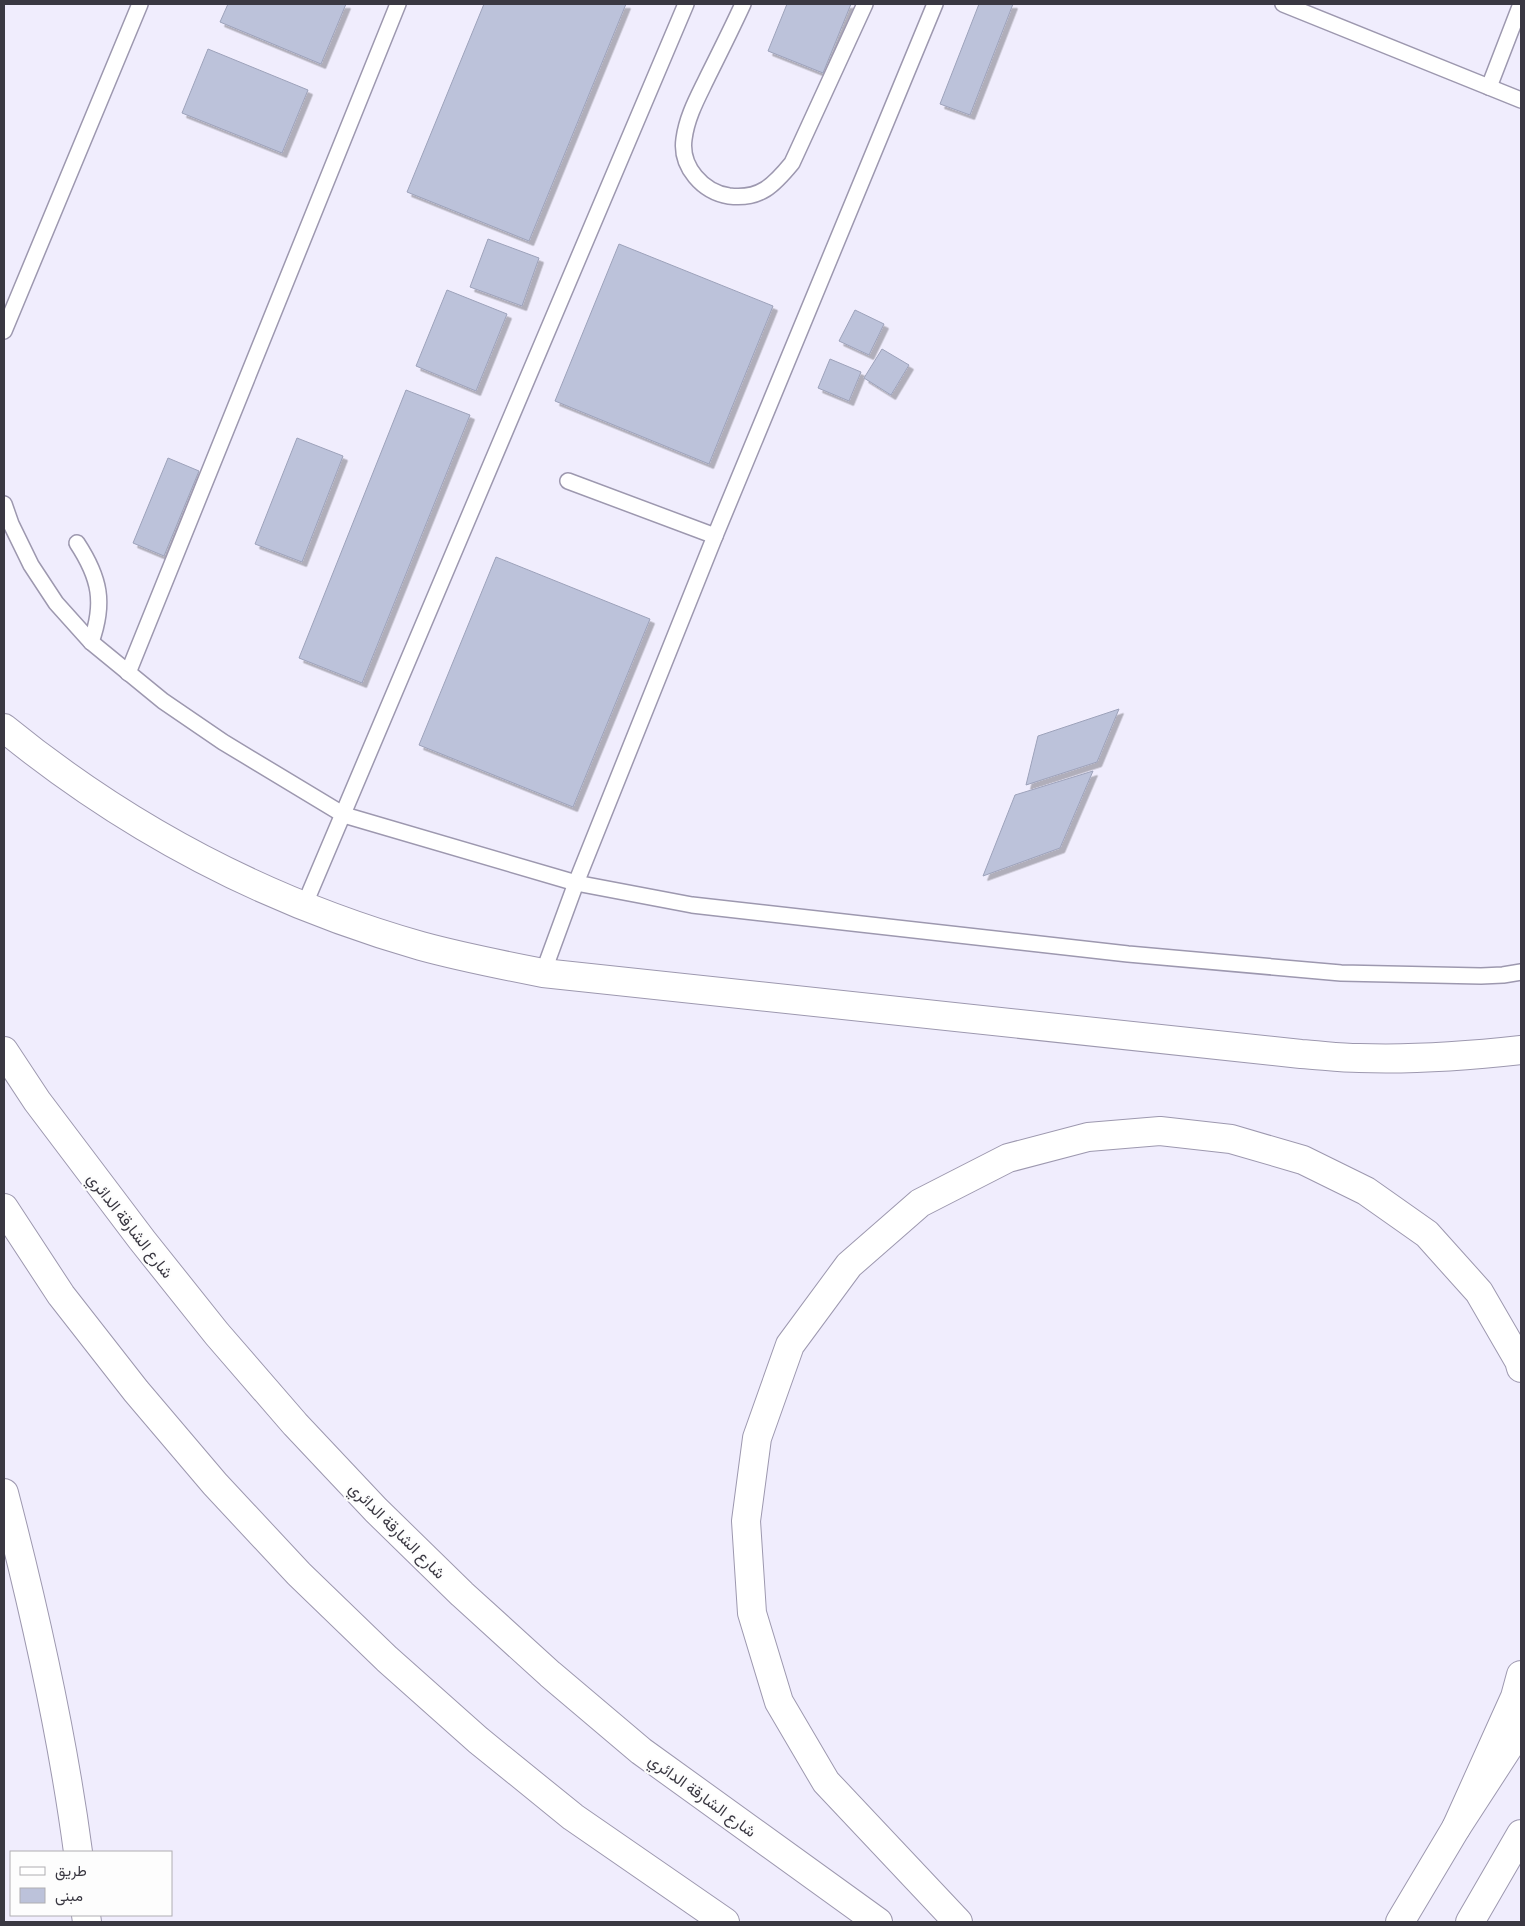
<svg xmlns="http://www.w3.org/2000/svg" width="1525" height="1926" viewBox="0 0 1525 1926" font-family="'Exo 2',Vazirmatn,sans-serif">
  <defs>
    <filter id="shadow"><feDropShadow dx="4.5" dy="4.5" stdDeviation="0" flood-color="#0004"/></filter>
  </defs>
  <rect width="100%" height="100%" fill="#f0edfd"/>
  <g fill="#bcc2da" stroke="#9da2ba" filter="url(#shadow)">
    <path d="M228,4H346L321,64L220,22Z"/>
    <path d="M484,4H626L529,241L407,192Z"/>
    <path d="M787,4H851L823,73L768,51Z"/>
    <path d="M979,4H1013L970,115L940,104Z"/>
    <path d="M208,49L308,90L282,153L182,113Z"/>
    <path d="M488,239L539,258L522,306L470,287Z"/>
    <path d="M619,244L773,306L709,464L555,401Z"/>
    <path d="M447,290L507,314L476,391L416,366Z"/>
    <path d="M855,310L884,324L869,355L839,341Z"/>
    <path d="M882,349L909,365L891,395L864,378Z"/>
    <path d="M830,359L861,372L849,401L818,388Z"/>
    <path d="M406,390L470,415L362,683L299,658Z"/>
    <path d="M297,438L343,456L302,562L255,544Z"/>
    <path d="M168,458L199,471L164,556L133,543Z"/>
    <path d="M496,557L650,619L573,807L419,745Z"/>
    <path d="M1119,709L1097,762L1026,785L1038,736Z"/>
    <path d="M1093,771L1060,848L983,876L1015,795Z"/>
  </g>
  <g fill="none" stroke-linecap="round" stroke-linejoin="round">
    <g stroke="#9d98af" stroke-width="18">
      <g id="service">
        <path d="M743,4C732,28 720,52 708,76C698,97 687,116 684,139C680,167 703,192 729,196C760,200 774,185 792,163L865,4"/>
        <path d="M1283,4L1521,100"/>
        <path d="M1489,87L1521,4"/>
        <path d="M4,331L140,4"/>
        <path d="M568,481L715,536"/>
        <path d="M4,504L11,524L31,565L56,603L91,642L163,701L223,742L344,815L576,883L692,905L1128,954L1341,973L1481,976L1503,975L1521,972"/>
        <path d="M77,543C100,578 105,603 91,642"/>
        <path d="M128,673L398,4"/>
        <path d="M304,906L686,4"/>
        <path d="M543,973L576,883L715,536L935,4"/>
      </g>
    </g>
    <g stroke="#9d98af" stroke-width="30">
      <path id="primary" d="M1400,1922L1456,1828L1521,1728"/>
    </g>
    <g stroke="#9d98af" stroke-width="30">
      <path id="trunk" d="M1470,1922L1521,1834"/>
    </g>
    <g stroke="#9d98af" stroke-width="30">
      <g id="motorway">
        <path d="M4,728C129,830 266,902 421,946C461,957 502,965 543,973L1301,1054C1320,1055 1340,1058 1359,1058C1413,1060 1467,1056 1521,1050"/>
        <path d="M4,1051L37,1101L142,1240L217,1334L295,1424L376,1510L462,1594L550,1674L641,1751L878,1922"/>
        <path d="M4,1208L61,1295L136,1391L215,1484L299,1574L387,1659L478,1740L573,1817L725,1922"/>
        <path d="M4,1493C35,1612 62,1731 78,1852"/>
        <path d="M1456,1828L1515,1697L1521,1675"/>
        <path d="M86,1915L87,1922"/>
        <path d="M958,1922L826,1782L779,1702L752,1613L746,1521L757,1438L790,1345L849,1265L920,1203L1008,1158L1088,1137L1160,1131L1231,1139L1303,1160L1366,1191L1427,1234L1479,1292L1519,1361L1521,1368"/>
      </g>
    </g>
    <use href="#service" stroke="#fff" stroke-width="15"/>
    <use href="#primary" stroke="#fff" stroke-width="28"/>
    <use href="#trunk" stroke="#fff" stroke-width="28"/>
    <use href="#motorway" stroke="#fff" stroke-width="28"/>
  </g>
  <g text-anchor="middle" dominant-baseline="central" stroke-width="4.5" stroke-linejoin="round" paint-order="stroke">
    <g font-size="16" fill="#3a3842" stroke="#fdfdfd">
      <text transform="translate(131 1225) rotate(52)">شارع الشارقة الدائري</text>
      <text transform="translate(398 1530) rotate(45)">شارع الشارقة الدائري</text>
      <text transform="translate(703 1795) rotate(36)">شارع الشارقة الدائري</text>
    </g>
  </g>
  <rect width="1525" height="1926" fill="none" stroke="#3a3842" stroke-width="10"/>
  <rect x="10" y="1851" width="162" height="65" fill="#fdfdfd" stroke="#afaeb2"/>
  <rect x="20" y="1867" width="25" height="8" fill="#ffffff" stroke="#afaeb2"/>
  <text x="55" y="1876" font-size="15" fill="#3a3842">طريق</text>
  <rect x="20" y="1888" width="25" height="15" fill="#bcc2da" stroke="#afaeb2"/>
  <text x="55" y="1901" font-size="15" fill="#3a3842">مبنى</text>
</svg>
